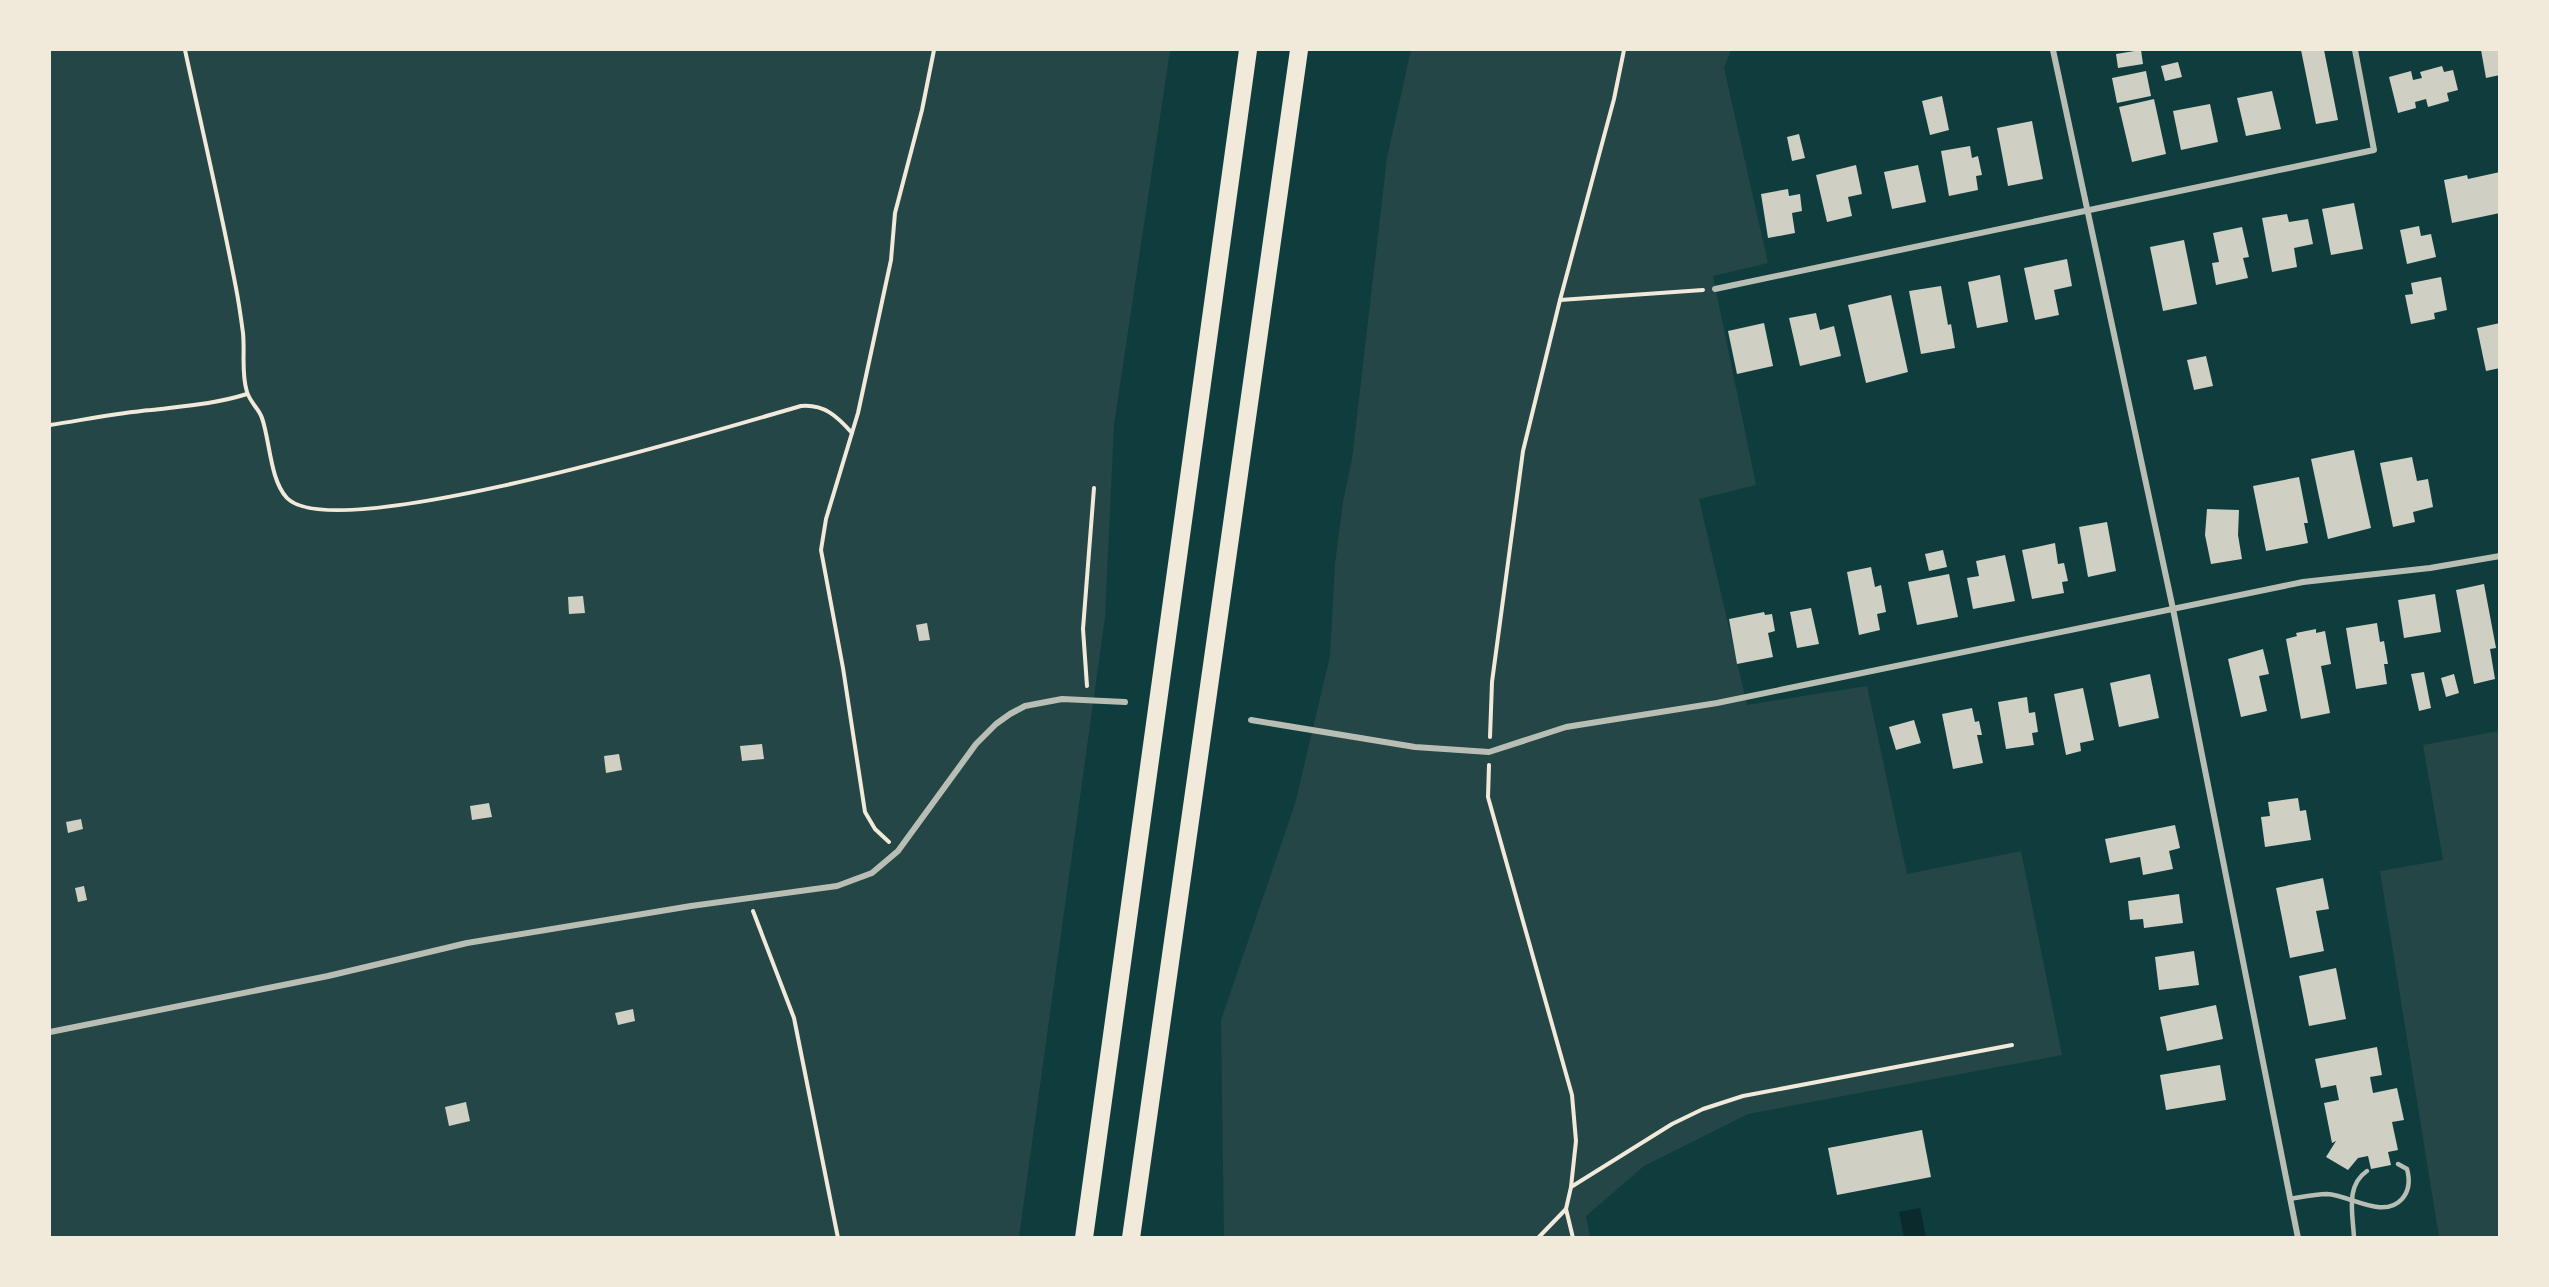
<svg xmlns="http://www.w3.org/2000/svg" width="2549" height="1287" viewBox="0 0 2549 1287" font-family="'Asap Condensed',sans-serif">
  <rect width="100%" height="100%" fill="#0f3d3e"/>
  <g fill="#244646">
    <path d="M50,50H1170L1114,425L1105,617L1019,1237H50Z"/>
    <path d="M1411,50H1731L1724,68L1768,263L1713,276L1756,485L1699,499L1747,705L1867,686L1907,874L2021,851L2062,1055L1748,1114L1644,1166L1586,1216L1590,1237L1224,1238L1221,1020L1295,804L1330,656L1335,564L1343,502L1352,459L1387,158Z"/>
    <path d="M2499,731V1237H2439L2380,871L2443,860L2423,745Z"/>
  </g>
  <path fill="#0a2a2b" d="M1920,1208L1926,1237H1904L1899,1212Z"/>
  <g fill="#cfcfc3">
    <path d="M2141,50L2143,64L2118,68L2116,54Z"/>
    <path d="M2301,50H2324L2338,120L2316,124Z"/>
    <path d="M2481,50H2500V75L2486,78Z"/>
    <path d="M2178,62L2182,77L2165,81L2161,66Z"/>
    <path d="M2442,66L2444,72L2453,70L2458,90L2447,93L2449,101L2428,107L2426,99L2415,102L2416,108L2398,113L2389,77L2411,71L2413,80L2422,78L2420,72Z"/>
    <path d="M2146,71L2151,96L2117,103L2112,78Z"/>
    <path d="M2272,91L2281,129L2246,136L2237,98Z"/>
    <path d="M1942,96L1949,130L1930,135L1922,101Z"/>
    <path d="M2154,99L2166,154L2132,162L2119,107Z"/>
    <path d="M2210,104L2218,142L2181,150L2173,111Z"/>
    <path d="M2032,121L2043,179L2008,186L1997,128Z"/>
    <path d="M1799,134L1805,158L1792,161L1787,137Z"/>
    <path d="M1970,146L1972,158L1978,156L1982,175L1976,176L1978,190L1949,196L1941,151Z"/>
    <path d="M1856,165L1862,194L1848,197L1852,216L1827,222L1816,175Z"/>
    <path d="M1918,165L1926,202L1892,209L1884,172Z"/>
    <path d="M2500,172V213L2452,223L2444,180L2467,175L2468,179Z"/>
    <path d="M1788,189L1789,196L1800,194L1802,211L1792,213L1795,233L1768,238L1761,194Z"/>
    <path d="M2354,203L2363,249L2331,255L2322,209Z"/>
    <path d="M2287,214L2289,222L2308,219L2313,244L2294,248L2297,267L2272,272L2262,218Z"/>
    <path d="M2419,226L2421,236L2431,234L2436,257L2407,264L2400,230Z"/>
    <path d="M2242,227L2249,257L2243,258L2248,278L2216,285L2212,263L2219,262L2213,233Z"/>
    <path d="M2184,240L2197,304L2163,311L2150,247Z"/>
    <path d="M2067,259L2072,286L2054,290L2059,315L2035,320L2024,268Z"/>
    <path d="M2000,275L2008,322L1977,328L1968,282Z"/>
    <path d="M2441,277L2447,310L2434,313L2435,319L2411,324L2405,295L2413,294L2411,283Z"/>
    <path d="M1941,286L1948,325L1951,324L1955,348L1921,354L1909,291Z"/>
    <path d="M1891,295L1908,372L1866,383L1848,305Z"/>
    <path d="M1816,313L1820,330L1834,326L1841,356L1800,366L1789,318Z"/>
    <path d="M1764,323L1773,366L1737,374L1728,331Z"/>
    <path d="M2500,323V368L2486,371L2477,328Z"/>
    <path d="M2206,356L2213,386L2194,390L2187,360Z"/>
    <path d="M2354,450L2371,528L2328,539L2311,459Z"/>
    <path d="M2412,457L2417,481L2428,479L2433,507L2413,512L2415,522L2393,527L2380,463Z"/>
    <path d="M2299,477L2308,523H2304L2308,543L2266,551L2253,486Z"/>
    <path d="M2207,509L2239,510L2238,535L2242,559L2211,564L2205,535Z"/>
    <path d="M2107,522L2116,571L2088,577L2079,527Z"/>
    <path d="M2055,543L2058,564L2064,563L2068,581L2062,582L2064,593L2032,599L2022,550Z"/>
    <path d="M1943,550L1947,567L1929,571L1925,554Z"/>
    <path d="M2005,555L2015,601L1973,609L1967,578L1979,576L1976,561Z"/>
    <path d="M1871,567L1875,587L1881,585L1886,612L1877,614L1880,630L1859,635L1847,572Z"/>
    <path d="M1949,574L1958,617L1917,625L1908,582Z"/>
    <path d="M2484,584L2496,648L2490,649L2495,679L2474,684L2456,590Z"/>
    <path d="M2435,594L2441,632L2404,638L2398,600Z"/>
    <path d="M583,596L585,613L569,614L568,597Z"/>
    <path d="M1811,608L1819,644L1797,648L1790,612Z"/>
    <path d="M1764,612L1765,615L1772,614L1775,631L1768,633L1773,657L1737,664L1729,619Z"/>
    <path d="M927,623L930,640L919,641L916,625Z"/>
    <path d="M2377,623L2380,642L2384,641L2388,664H2384L2387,684L2356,689L2346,628Z"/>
    <path d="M2316,629V633L2325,631L2331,664L2321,666L2330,713L2301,719L2286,639L2297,636L2296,633Z"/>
    <path d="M2263,649L2269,674L2259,676L2267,711L2241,717L2228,659Z"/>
    <path d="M2424,672L2431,708L2419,711L2411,674Z"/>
    <path d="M2150,674L2159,718L2119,727L2110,683Z"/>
    <path d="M2454,674L2459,693L2446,697L2441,678Z"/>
    <path d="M2083,688L2094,740L2080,743L2081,751L2066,755L2054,694Z"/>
    <path d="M2027,697L2029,713L2035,712L2038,732L2032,733L2034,745L2006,749L1998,702Z"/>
    <path d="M1972,708L1975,722L1979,721L1982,735H1977L1983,763L1953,769L1942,714Z"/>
    <path d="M1914,720L1921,743L1896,750L1889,727Z"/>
    <path d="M762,744L764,759L742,761L740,746Z"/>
    <path d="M619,754L622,770L606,773L604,756Z"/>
    <path d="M2298,798L2300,811L2306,810L2311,840L2265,847L2261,817L2270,816L2268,802Z"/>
    <path d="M489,803L492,817L472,820L470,806Z"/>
    <path d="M81,819L83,829L68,833L66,822Z"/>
    <path d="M2175,825L2180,848L2169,851L2173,869L2143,875L2140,857L2110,863L2105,839Z"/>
    <path d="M2323,878L2329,909L2316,911L2324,951L2290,958L2276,888Z"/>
    <path d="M84,886L87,900L78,902L75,888Z"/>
    <path d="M2179,894L2183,923L2144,928L2143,919L2130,920L2128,901Z"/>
    <path d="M2194,951L2199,985L2159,990L2155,957Z"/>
    <path d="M2336,968L2346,1019L2309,1026L2299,976Z"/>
    <path d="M2216,1005L2223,1039L2167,1051L2160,1017Z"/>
    <path d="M633,1009L635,1021L618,1025L615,1013Z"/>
    <path d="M2377,1047L2382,1075L2370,1077L2373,1093L2397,1088L2404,1120L2392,1122L2398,1150L2388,1152L2391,1165L2371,1169L2368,1156L2358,1158L2348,1170L2326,1157L2336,1141L2332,1143L2324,1103L2339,1100L2336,1085L2321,1088L2315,1059Z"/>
    <path d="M2220,1065L2226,1100L2166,1110L2160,1075Z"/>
    <path d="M466,1102L470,1121L449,1126L445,1107Z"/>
    <path d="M1922,1130L1931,1177L1837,1195L1828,1148Z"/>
  </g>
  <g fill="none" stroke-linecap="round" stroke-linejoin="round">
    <g stroke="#f1e9da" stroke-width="4">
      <path d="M185,50C202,129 221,209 236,288C239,303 241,318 243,333C245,353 241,373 247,392C250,402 259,409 262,418C270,441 270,480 287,498C335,548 727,427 801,406C824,404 837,416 852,433"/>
      <path d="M1560,300L1703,290"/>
      <path d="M50,425C83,420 117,413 151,410C184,406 215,404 247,394"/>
      <path d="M1087,686L1083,629L1094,488"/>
      <path d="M1490,737L1492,682L1523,451L1560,300L1614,99L1624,50"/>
      <path d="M1489,765L1488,797L1572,1095L1576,1141L1571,1187"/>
      <path d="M889,842L875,829L865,812L843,668L821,550L826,519L858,413L891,260L895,213L922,110L934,50"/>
      <path d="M753,911L794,1018L838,1238"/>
      <path d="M1566,1209L1573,1238"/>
      <path d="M1538,1238L1566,1209L1571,1187L1672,1124L1703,1109L1743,1096L2012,1045"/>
    </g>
    <g stroke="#b8beb3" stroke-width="4.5">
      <path d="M2290,1199C2302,1197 2315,1194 2327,1194C2350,1195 2383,1220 2402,1199C2410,1190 2410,1180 2407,1169L2398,1164"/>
      <path d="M2354,1238C2353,1214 2345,1186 2367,1171"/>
    </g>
    <g stroke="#b8beb3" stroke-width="6">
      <path d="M2053,50L2173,609L2298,1238"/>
      <path d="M1715,289L2374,150L2355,50"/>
      <path d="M1251,720L1415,747L1489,752L1566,727L1717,703L2303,582L2430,568L2500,556"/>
      <path d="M50,1032L328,976L467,943L691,906L837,886L872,873L898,851L976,744L996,724L1010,714L1025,706L1062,699L1125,702"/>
    </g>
    <g stroke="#f1e9da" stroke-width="18">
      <path d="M1084,1238L1248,50"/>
      <path d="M1131,1238L1299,50"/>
    </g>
  </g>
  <rect width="2549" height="1287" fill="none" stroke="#f1e9da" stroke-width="102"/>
</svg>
